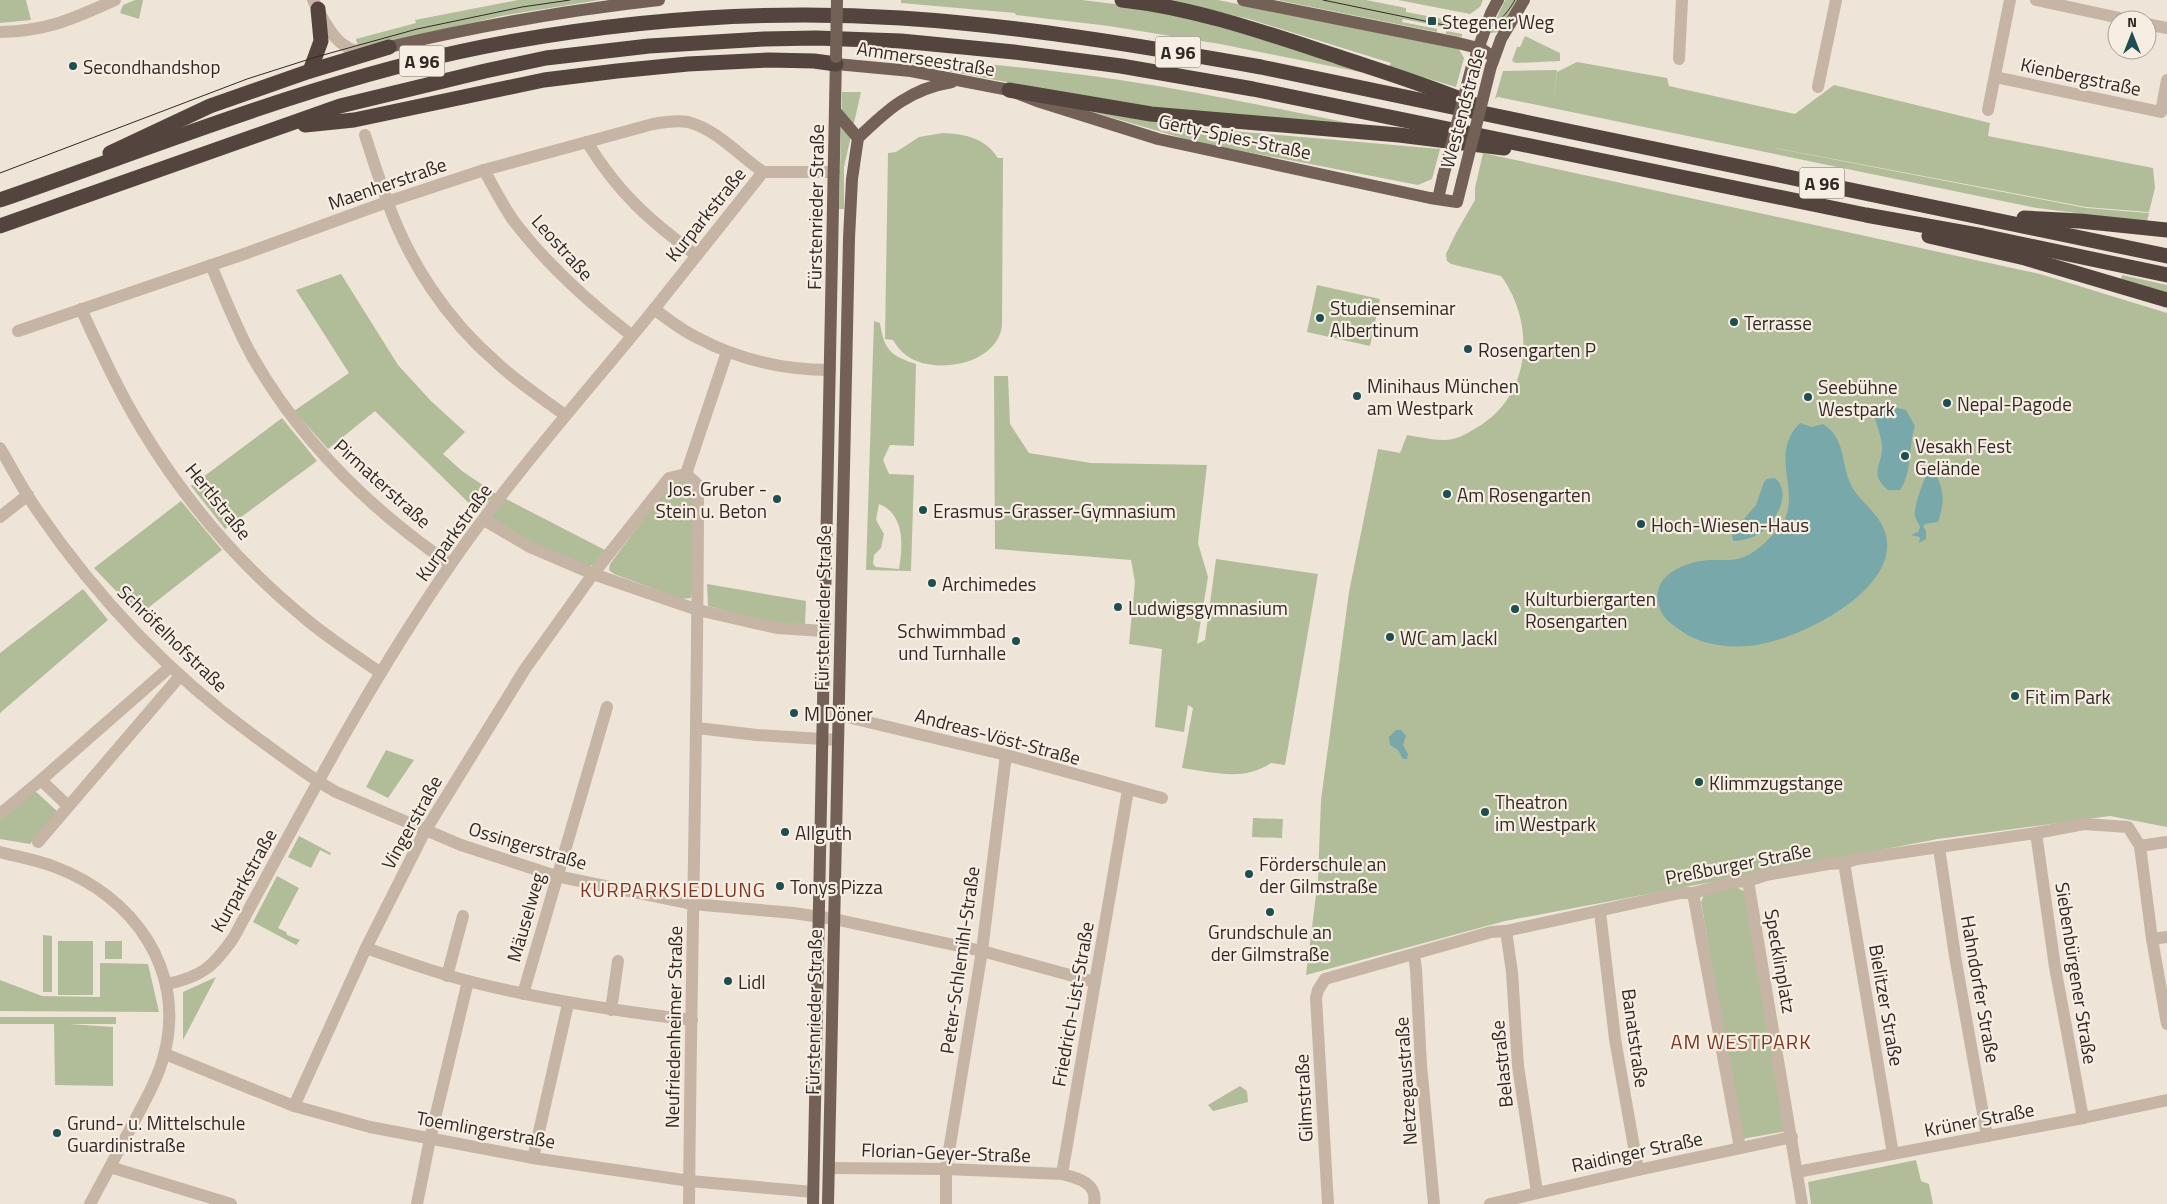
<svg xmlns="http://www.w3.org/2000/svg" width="2167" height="1204" viewBox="0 0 2167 1204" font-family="'Titillium Web',sans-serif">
  <rect width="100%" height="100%" fill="#efe4d8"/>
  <g fill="#b1bd99" fill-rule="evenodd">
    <path d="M0,0H26L31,20L0,23Z"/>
    <path d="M135,0H143L139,19L120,13L123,5Z"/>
    <path d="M518,0H600L501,16L366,48H358L356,39L416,23L415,20Z"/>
    <path d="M901,0H1082L1123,5L1164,12L1242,32L1360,70V72L1220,44L1109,26L1016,15L1015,13L901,3Z"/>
    <path d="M1165,0H1218L1459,49L1464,58L1456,87L1389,67L1391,63L1249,19Z"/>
    <path d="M1277,0H1366L1406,8V12L1464,23L1463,31L1403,19L1402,22L1437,29V32L1446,34V31L1462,34V37Z"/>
    <path d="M1398,0H1483L1480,7L1470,14Z"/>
    <path d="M1505,0H1519L1501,32L1490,33Z"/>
    <path d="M1525,36L1560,53V61L1516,63L1512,61L1517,47H1520Z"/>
    <path d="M900,55C973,63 1047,69 1120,80C1200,92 1279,109 1359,125L1168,110L1090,98L900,62Z"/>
    <path d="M1577,62L1667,78L1669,86L1795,114L1834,85L1990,123L1988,136L2153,168L2155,188L2149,212L2086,207L1728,139L2086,208L2149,213L2147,222L2037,208L1498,97L1495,99L1503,71L1557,70L1553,104L1557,72Z"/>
    <path d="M842,92H861L844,167V209H839Z"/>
    <path d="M1093,112L1198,128L1440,149L1432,179L1418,185L1196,142Z"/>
    <path d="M943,133C965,134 985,138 998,158H1003L1002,326C997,363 941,374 912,359C903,354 898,348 893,340L885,339L888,153L896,152L919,137Z"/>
    <path d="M1483,153L2040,274L2167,313V827L2110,816L1938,839L1505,921L1306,975L1318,879L1321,800L1349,592L1378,449L1400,453L1407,435C1421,437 1439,442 1453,439C1462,437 1473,430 1481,425C1530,394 1535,327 1504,280L1501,276L1451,264L1447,261L1446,254L1456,233L1475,200V188Z"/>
    <path d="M341,274L398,365L431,401L465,432L443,454L462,471L496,494L478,512L375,411L328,449L294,411L349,373L296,290Z"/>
    <path d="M2122,275L2167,285V293L2121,280Z"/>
    <path d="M1317,285L1380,299L1370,346L1307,332Z"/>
    <path d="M874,321L880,323C884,350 891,356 916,364L914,446L890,445L883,460L889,474L914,475L911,571L866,570ZM879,504C905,514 903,546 899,569L876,567L873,564L874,555L881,548L884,534L876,520Z"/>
    <path d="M994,376H1008L1010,424L1029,453L1091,463L1207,465L1198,543L1208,577L1197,644L1205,640L1216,559L1318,574L1285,765L1271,763C1243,782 1214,772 1182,768L1193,708L1188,705L1184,732L1155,727L1162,649L1129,644L1135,582L1131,560L995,549Z"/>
    <path d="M282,418L317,461L225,529L191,486Z"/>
    <path d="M686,480L694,487L692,592L691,598L682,599L614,574L609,570L610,564L671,482Z"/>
    <path d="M504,498L605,550L594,564L589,567L533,545L491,517Z"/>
    <path d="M181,501L222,550L139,615L94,568Z"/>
    <path d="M707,584L806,601L805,625L777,624L708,606Z"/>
    <path d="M83,589L108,620L0,713V653Z"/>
    <path d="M386,750L414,760L388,798L366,787Z"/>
    <path d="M33,789L58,812L30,844L0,839V819Z"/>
    <path d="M1253,818L1283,819L1282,838L1252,837Z"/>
    <path d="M299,836L331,853L330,855L320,850L311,868L288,857Z"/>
    <path d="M277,876L299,888L278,928L286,932L287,935L300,940L296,945L253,922Z"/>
    <path d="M1735,886L1745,892L1787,1131L1742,1139L1701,902L1704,895Z"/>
    <path d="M43,935L52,936V992H43Z"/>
    <rect x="58" y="941" width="35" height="54"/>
    <rect x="105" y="941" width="17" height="18"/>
    <path d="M100,963L148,964L159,1012L0,1011V980L42,996L100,997Z"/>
    <path d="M216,977L183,1040V992Z"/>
    <path d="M0,1017H116V1024H69L113,1027V1086L55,1085L54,1024H0Z"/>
    <path d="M1240,1086L1247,1091L1248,1102L1213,1111L1208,1105Z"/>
    <path d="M1916,1160L1921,1181L1929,1184L1933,1204H1811L1808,1182Z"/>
  </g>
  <g fill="#78a8aa">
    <path d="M1880,406H1890L1906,410L1915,426C1908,447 1913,471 1900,490H1888C1868,473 1883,465 1882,446C1881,435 1877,425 1874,415Z"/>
    <path d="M1800,423L1812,427L1823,424C1849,440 1839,471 1856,493C1866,506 1879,515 1885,532C1904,590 1793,643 1748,646C1726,648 1698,644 1680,630C1674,626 1667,621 1663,615C1657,605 1655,594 1661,583C1671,567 1696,560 1714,560C1724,560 1735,561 1744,557C1758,551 1769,539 1779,528C1806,496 1766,457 1800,423Z"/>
    <path d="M1928,472L1936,473C1944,493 1945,501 1938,522L1925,524L1923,526L1926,531V539L1919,543L1920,537L1911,535L1918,532L1920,527C1919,523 1916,521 1915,516C1913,509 1924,478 1928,472Z"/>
    <path d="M1775,478C1793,493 1775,524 1759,534C1751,538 1742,541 1733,541L1732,533L1756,505L1764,482L1767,479Z"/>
    <path d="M1396,730H1401L1406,736L1403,745L1408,754L1407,759H1403L1398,750L1390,745L1389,737Z"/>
  </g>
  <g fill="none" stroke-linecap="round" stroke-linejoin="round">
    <g stroke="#c6b4a5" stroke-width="12">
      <path d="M313,0C325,23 339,56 369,51"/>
      <path d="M2036,0L2129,20"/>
      <path d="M2147,24L2167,28"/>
      <path d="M0,32C48,31 72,19 115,0"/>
      <path d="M1679,59L1682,0"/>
      <path d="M1995,77L2161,112L2167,80"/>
      <path d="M1818,87L1836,0"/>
      <path d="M1988,110L2010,0"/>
      <path d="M365,135C372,157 379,179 387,200C408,261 447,320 496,362C517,382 542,398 565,415"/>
      <path d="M587,142C618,193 649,220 696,255"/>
      <path d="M484,170C493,186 502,204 513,220C547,265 587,301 631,335"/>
      <path d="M763,172H834"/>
      <path d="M211,265C224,296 236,327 252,356C300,441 370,509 450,564"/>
      <path d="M81,309C100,350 119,392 143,431C186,502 242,567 307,620C330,639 356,656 381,673"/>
      <path d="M654,309C668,319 681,330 696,337C737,359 784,370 830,370"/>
      <path d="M18,331L247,253L387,202L484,170L653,124C664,122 676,120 688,122C716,129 740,156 763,172"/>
      <path d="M0,448C12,468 23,490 37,510C99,601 174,679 264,743C287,760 311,778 336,792L461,845L556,876L693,904L793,913L834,919L982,951L1095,982"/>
      <path d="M686,474L698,485C698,725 691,964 689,1204"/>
      <path d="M686,474L727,352"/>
      <path d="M0,517L28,495"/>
      <path d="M484,520L530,547L593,574L698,610L777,628L824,631"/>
      <path d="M823,714L847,717L1006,755L1162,798"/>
      <path d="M697,728L757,735L838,740"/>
      <path d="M41,780L68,806"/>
      <path d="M0,814L41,780L170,667"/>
      <path d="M2036,833L2055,967L2083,1118"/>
      <path d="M38,842L180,676"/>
      <path d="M2140,846L2152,939L2167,1024"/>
      <path d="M2140,846L2167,842"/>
      <path d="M1939,848L1955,956L1987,1136"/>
      <path d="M0,852C18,857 37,860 55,867C133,896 187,970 164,1055C158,1078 146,1099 135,1120C120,1148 105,1176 90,1204"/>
      <path d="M1844,863L1893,1154"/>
      <path d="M1748,881L1802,1204"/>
      <path d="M1693,893L1740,1148"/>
      <path d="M1600,912L1615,1039L1638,1170"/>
      <path d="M1506,931L1512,972L1518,1066L1537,1192"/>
      <path d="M2152,939L2167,937"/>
      <path d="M366,948C400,960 433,972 468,981C542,1000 616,1011 692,1020"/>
      <path d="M1414,955L1416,969L1421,1065L1434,1204"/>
      <path d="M447,976L463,916"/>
      <path d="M167,984C202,977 214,966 234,937C302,811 369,682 451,564C513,474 586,393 655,308C691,263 727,217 763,172"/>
      <path d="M523,994L607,707"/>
      <path d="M611,1010L618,961"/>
      <path d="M165,1054L294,1106L370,1127L533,1158L690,1181L813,1192"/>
      <path d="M294,1106L366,948L425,831L525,669L593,574L669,478L686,474"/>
      <path d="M533,1158L568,1004"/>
      <path d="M110,1167L231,1204"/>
      <path d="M829,1168L946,1169L1062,1174C1078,1178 1098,1183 1094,1204"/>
      <path d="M1797,1172L2083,1118L2167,1100"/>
      <path d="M1062,1174L1128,790"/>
      <path d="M417,1204L430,1139L468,981"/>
      <path d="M946,1204V1169L982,951L1006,755"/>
      <path d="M1328,1204L1316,998L1318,990L1325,979L1491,932L1506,931L1680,893H1693L1734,882L1748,881L1766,875L1828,864L1844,863L1857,859L2036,833L2084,824L2128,827L2140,846"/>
      <path d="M1490,1204L1638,1170L1792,1137"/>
    </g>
    <g stroke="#736157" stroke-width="12">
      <path d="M1243,0L1458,43L1482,49L1493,57"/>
      <path d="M389,47C478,26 568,10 659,0"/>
      <path d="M1476,55L1491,13L1498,0"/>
      <path d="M836,64L911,71L1009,90L1037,101L1158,139L1430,198L1457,202L1462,182"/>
      <path d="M1492,64L1501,39L1524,0"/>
      <path d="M858,138C888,109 910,89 952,82"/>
      <path d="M1438,199L1443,177"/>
      <path d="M813,1204L836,57"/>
      <path d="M828,1204L849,238L852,179L858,138L835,111"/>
    </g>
    <g stroke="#53443d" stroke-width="15">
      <path d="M1122,0C1196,8 1269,34 1339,57C1384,72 1430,86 1475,105"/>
      <path d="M310,71L321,41L318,9"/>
      <path d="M1009,90L1151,114L1399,135L1504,148"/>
      <path d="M305,125L354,120L544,80L617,71L688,64L769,60L814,61L836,64"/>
      <path d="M110,153L210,106L310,71L389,47"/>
      <path d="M0,200C159,145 317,80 482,47C620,20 761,9 901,18C1022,26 1142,46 1261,67L2167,256"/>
      <path d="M2024,218L2080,221L2167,230"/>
      <path d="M0,226L340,106L485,71L546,58L649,46L764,39L816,38L901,41L1014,52L1121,66L1253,89L1866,215L1983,236L2167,275"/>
      <path d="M1929,236L2025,258L2167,300"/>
    </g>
    <g stroke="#322926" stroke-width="1">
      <path d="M1323,0L1473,31C1494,29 1505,17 1515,0"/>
      <path d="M0,173L247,79L316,57L417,29L522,7L570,0"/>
    </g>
    <g stroke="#736157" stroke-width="12">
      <path d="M836,57L837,0"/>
      <path d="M1443,177L1473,62"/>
      <path d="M1462,182L1491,66"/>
    </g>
  </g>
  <g fill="#1e4e51" stroke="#f7eee3" stroke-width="2">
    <rect x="1427" y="16" width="10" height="10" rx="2.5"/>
    <circle cx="73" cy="66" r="5"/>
    <circle cx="1320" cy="318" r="5"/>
    <circle cx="1734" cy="322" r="5"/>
    <circle cx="1468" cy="349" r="5"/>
    <circle cx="1357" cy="396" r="5"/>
    <circle cx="1808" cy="397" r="5"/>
    <circle cx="1947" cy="403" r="5"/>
    <circle cx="1905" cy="456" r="5"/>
    <circle cx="1447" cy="494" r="5"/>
    <circle cx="777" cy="499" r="5"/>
    <circle cx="923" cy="510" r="5"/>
    <circle cx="1641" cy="524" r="5"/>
    <circle cx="932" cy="583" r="5"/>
    <circle cx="1118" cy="607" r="5"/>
    <circle cx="1515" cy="609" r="5"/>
    <circle cx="1390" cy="637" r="5"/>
    <circle cx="1016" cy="641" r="5"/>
    <circle cx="2015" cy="696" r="5"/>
    <circle cx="794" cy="713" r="5"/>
    <circle cx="1699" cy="782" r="5"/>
    <circle cx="1485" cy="812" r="5"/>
    <circle cx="785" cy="832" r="5"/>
    <circle cx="1249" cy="874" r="5"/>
    <circle cx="780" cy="886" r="5"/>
    <circle cx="1270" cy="912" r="5"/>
    <circle cx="728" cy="981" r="5"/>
    <circle cx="57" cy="1133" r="5"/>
  </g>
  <g text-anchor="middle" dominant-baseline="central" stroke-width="4.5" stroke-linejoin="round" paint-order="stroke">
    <g fill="#f7eee3" stroke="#6d645f" stroke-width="1">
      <rect x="1155.5" y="36.5" width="45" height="31" rx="4"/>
      <rect x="399.5" y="45.5" width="45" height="31" rx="4"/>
      <rect x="1799.5" y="167.5" width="45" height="31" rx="4"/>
    </g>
    <g font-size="18" font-weight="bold" fill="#322926">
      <text x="1178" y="52">A 96</text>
      <text x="422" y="61">A 96</text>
      <text x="1822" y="183">A 96</text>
    </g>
    <g font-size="19" fill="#322926" stroke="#f7eee3" text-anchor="start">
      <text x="1442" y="21">Stegener Weg</text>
      <text x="83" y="66">Secondhandshop</text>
      <text x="1330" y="307">Studienseminar<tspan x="1330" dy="22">Albertinum</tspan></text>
      <text x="1744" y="322">Terrasse</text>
      <text x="1478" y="349">Rosengarten P</text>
      <text x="1367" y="385">Minihaus München<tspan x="1367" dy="22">am Westpark</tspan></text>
      <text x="1818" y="386">Seebühne<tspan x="1818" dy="22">Westpark</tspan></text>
      <text x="1957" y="403">Nepal-Pagode</text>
      <text x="1915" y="445">Vesakh Fest<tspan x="1915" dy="22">Gelände</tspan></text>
      <text x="767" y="488" text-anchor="end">Jos. Gruber -<tspan x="767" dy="22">Stein u. Beton</tspan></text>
      <text x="1457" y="494">Am Rosengarten</text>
      <text x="933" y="510">Erasmus-Grasser-Gymnasium</text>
      <text x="1651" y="524">Hoch-Wiesen-Haus</text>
      <text x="942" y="583">Archimedes</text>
      <text x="1525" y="598">Kulturbiergarten<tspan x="1525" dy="22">Rosengarten</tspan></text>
      <text x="1128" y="607">Ludwigsgymnasium</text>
      <text x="1006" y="630" text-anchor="end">Schwimmbad<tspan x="1006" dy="22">und Turnhalle</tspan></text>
      <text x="1400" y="637">WC am Jackl</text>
      <text x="2025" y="696">Fit im Park</text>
      <text x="804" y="713">M Döner</text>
      <text x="1709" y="782">Klimmzugstange</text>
      <text x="1495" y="801">Theatron<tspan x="1495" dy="22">im Westpark</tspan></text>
      <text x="795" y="832">Allguth</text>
      <text x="1259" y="863">Förderschule an<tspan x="1259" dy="22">der Gilmstraße</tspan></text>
      <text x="790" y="886">Tonys Pizza</text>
      <text x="1270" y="931" text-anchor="middle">Grundschule an<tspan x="1270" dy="22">der Gilmstraße</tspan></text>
      <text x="738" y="981">Lidl</text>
      <text x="67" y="1122">Grund- u. Mittelschule<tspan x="67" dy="22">Guardinistraße</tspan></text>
    </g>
    <g font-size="19" fill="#322926" stroke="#f7eee3">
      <text transform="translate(926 58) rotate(9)">Ammerseestraße</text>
      <text transform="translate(2081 76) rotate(12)">Kienbergstraße</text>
      <text transform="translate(1462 108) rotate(-75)">Westendstraße</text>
      <text transform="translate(1235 136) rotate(12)">Gerty-Spies-Straße</text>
      <text transform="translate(387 183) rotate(-19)">Maenherstraße</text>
      <text transform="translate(815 207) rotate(-89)">Fürstenrieder Straße</text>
      <text transform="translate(705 214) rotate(-51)">Kurparkstraße</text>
      <text transform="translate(563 247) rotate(48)">Leostraße</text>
      <text transform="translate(383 483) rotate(42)">Pirmaterstraße</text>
      <text transform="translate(219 501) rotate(51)">Hertlstraße</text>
      <text transform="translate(453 532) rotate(-54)">Kurparkstraße</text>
      <text transform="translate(822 608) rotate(-89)">Fürstenrieder Straße</text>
      <text transform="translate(173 638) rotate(44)">Schröfelhofstraße</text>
      <text transform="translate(998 736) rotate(15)">Andreas-Vöst-Straße</text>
      <text transform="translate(411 822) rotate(-61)">Vingerstraße</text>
      <text transform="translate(528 845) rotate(17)">Ossingerstraße</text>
      <text transform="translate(1738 863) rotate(-11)">Preßburger Straße</text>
      <text transform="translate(243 880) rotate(-61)">Kurparkstraße</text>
      <text transform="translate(525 917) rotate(-74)">Mäuselweg</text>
      <text transform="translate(959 960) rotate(-82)">Peter-Schlemihl-Straße</text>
      <text transform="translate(1781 961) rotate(80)">Specklinplatz</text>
      <text transform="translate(2077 973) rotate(81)">Siebenbürgener Straße</text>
      <text transform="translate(1981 989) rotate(80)">Hahndorfer Straße</text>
      <text transform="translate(1072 1004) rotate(-80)">Friedrich-List-Straße</text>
      <text transform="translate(1887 1005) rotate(80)">Bielitzer Straße</text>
      <text transform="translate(813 1012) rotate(-89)">Fürstenrieder Straße</text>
      <text transform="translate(673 1027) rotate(-89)">Neufriedenheimer Straße</text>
      <text transform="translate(1636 1038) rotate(82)">Banatstraße</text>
      <text transform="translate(1501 1064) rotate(-96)">Belastraße</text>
      <text transform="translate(1405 1081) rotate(-94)">Netzegaustraße</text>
      <text transform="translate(1303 1098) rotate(-93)">Gilmstraße</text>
      <text transform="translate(1979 1119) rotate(-11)">Krüner Straße</text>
      <text transform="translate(486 1129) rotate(10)">Toemlingerstraße</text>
      <text transform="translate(1637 1151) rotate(-12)">Raidinger Straße</text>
      <text transform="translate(946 1152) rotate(2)">Florian-Geyer-Straße</text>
    </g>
    <g font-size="20" letter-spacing="1" fill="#7c3823" stroke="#f7eee3">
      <text x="673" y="889">KURPARKSIEDLUNG</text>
      <text x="1741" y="1041">AM WESTPARK</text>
    </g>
  </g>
  <g transform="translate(2132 35)"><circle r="24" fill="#f7eee3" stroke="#a89f97"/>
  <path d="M0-4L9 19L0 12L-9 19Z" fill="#1e4e51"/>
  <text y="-8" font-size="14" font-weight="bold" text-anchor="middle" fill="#322926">N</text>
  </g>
</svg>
